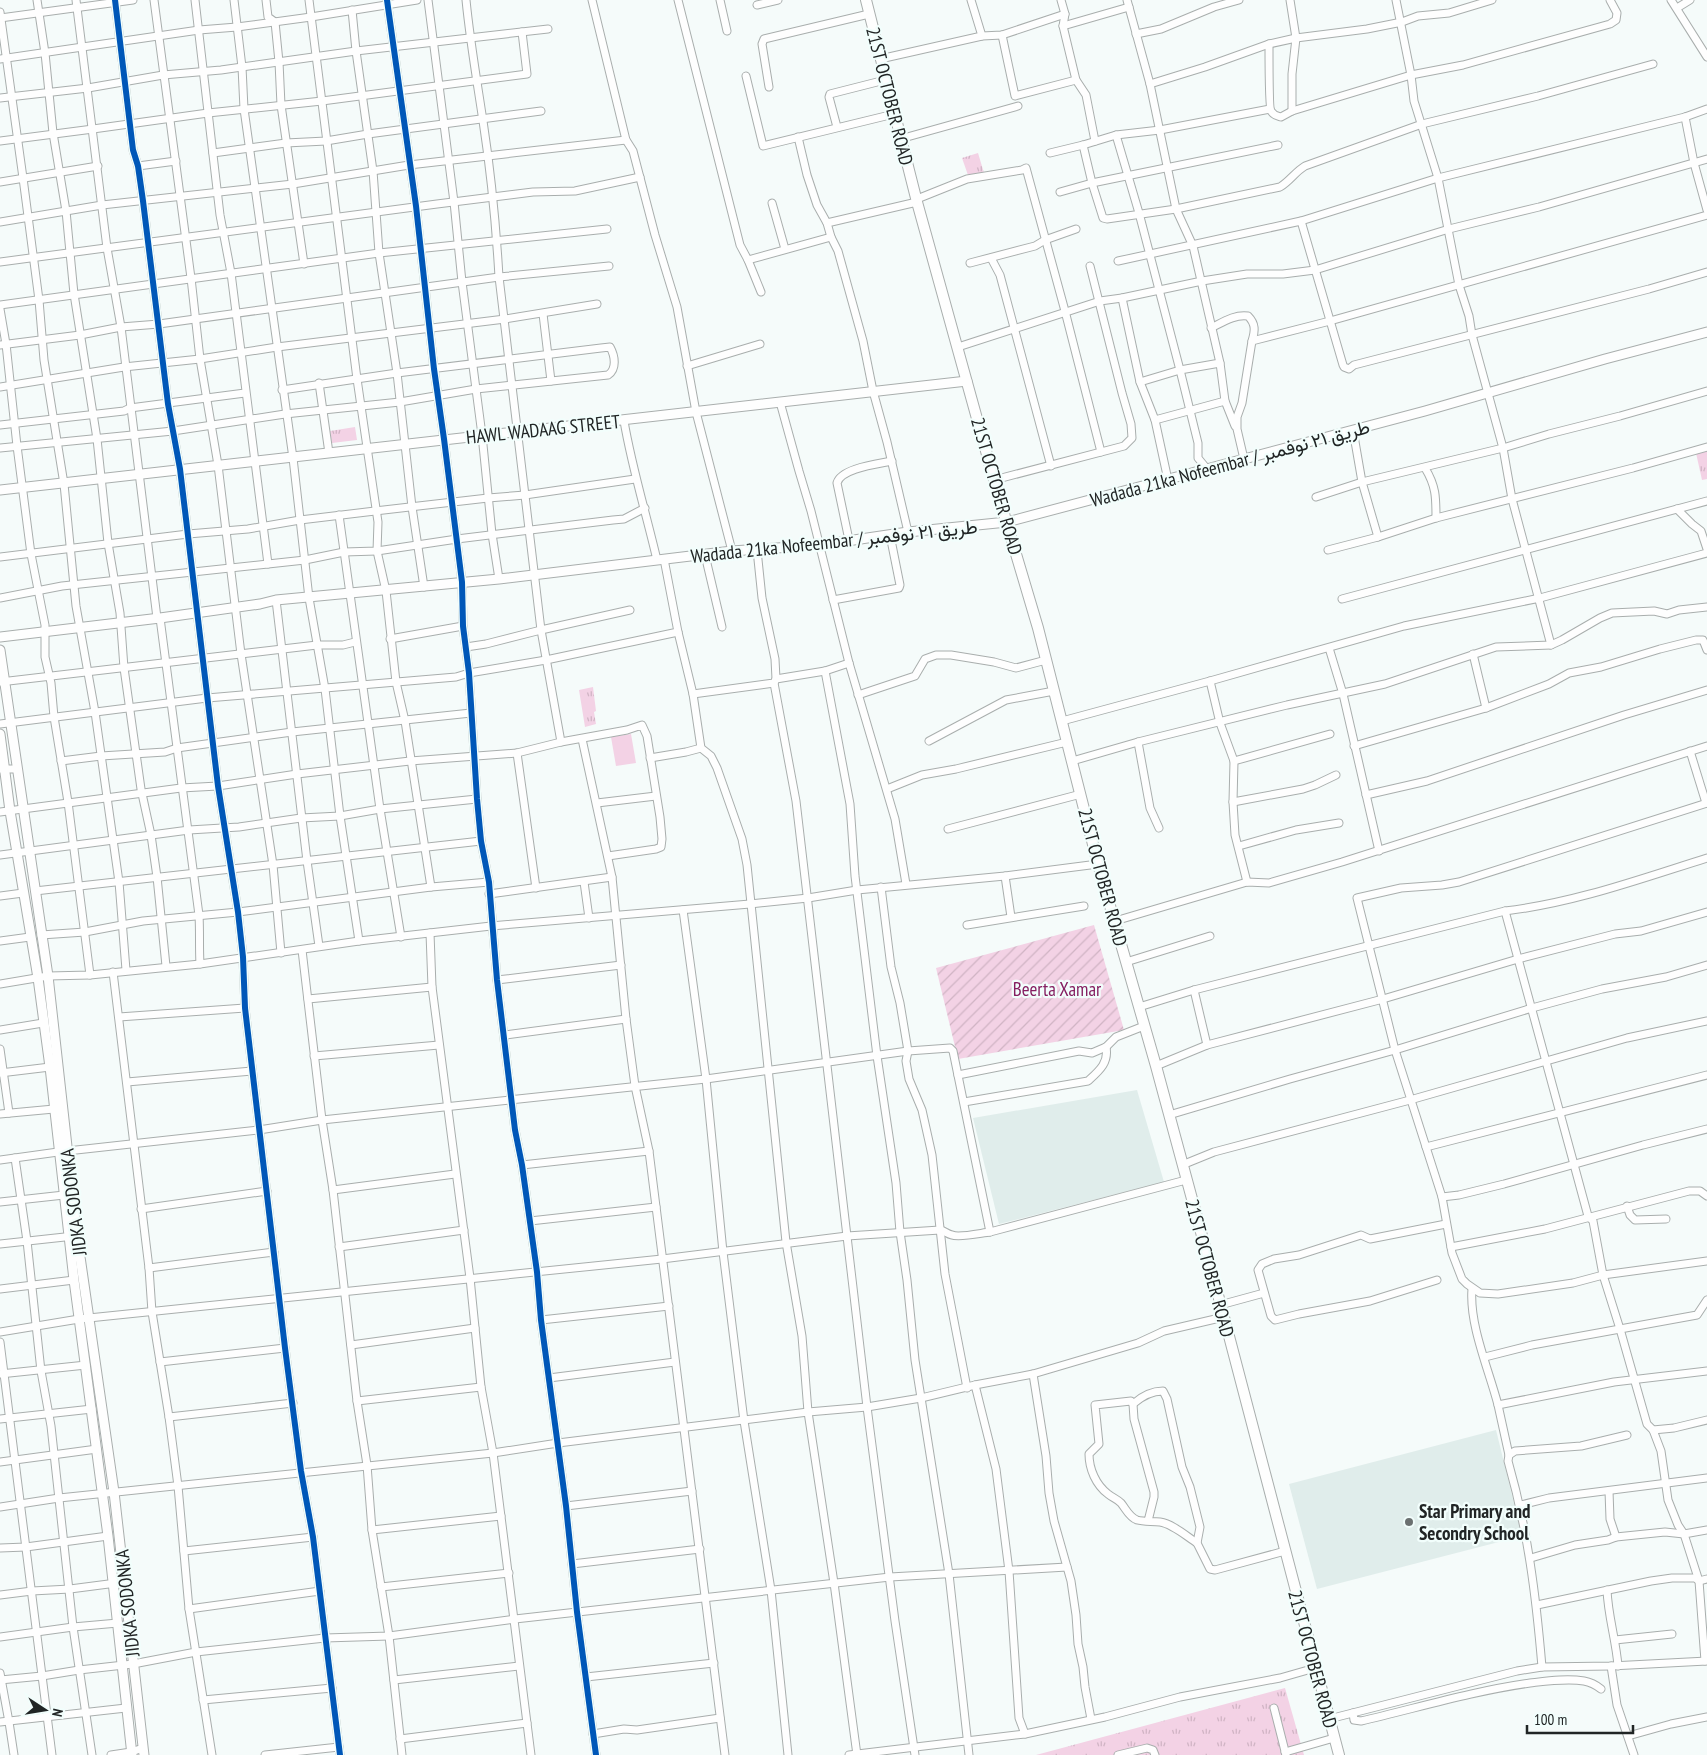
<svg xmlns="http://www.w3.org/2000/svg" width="1707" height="1755" viewBox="0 0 1707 1755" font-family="'PT Sans Narrow',Vazirmatn,sans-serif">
  <defs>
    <pattern id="grass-tufts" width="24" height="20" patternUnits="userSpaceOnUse" patternTransform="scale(1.25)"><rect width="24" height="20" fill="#f3d2e5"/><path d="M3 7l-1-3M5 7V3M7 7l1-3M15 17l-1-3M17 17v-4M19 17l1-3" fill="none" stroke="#d0b4c4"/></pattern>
    <pattern id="garden-furrows" width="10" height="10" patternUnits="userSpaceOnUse" patternTransform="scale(1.25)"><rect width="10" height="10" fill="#f3d2e5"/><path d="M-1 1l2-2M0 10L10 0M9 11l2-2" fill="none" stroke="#d0b4c4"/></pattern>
  </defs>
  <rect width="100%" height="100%" fill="#f5fbfa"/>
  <g fill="#e0edeb">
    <path d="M1137,1090L1164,1182L999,1224L973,1118Z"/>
    <path d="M1496,1430L1522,1536L1317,1589L1289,1484Z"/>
  </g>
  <g fill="url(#grass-tufts)">
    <path d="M978,153L984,173L969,178L962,158Z"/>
    <path d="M355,427L357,440L332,443L330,431Z"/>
    <path d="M1707,451V479L1702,480L1696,453Z"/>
    <path d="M593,687L596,711L594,712L596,724L585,727L579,690Z"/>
    <path d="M1285,1688L1304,1755H1036Z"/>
  </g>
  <path fill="url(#garden-furrows)" d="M1094,925L1124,1030L958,1059L936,968Z"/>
  <path fill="#f3d2e5" d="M631,734L636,763L616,766L611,737Z"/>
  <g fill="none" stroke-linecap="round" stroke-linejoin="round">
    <g stroke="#a9aead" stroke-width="9">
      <g id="minor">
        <path d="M37,0L45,53L53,133L66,211L74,294L97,439L108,543L120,613L124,668L141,789L151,835L157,877L166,966"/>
        <path d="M76,0L107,248L121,327L157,618"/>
        <path d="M115,0L133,150L138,166L143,201L168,404L180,469L218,786L238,912L243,957L245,1008L285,1348L301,1471L313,1537L340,1755"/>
        <path d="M154,0L191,278L200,359L218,465L241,654L273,865L281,953"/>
        <path d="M195,0L220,215L231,273L268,564"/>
        <path d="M234,0L242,67L244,109L293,458L309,598L325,689L340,816L359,941"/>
        <path d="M266,0L268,17L275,22L279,62L281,105L304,264"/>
        <path d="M309,0L357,379L378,522L377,551L386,591L396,682L405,721L431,887"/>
        <path d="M387,0L416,206L434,369L444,439L462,582L463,626L469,673L477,799L481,841L489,882L497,980L515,1130L522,1165L537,1272L541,1320L566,1506L577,1612L596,1755"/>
        <path d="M428,0L454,202L462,282L482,435L492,534L499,579"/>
        <path d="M466,0C470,41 477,81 483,121C491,173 496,225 499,277L541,630L561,742"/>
        <path d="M592,0L626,140L633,151L655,235L677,307L696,412L732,551"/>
        <path d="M678,0L740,245L748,260L761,292"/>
        <path d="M720,0L727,31"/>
        <path d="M971,0L982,36"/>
        <path d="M1061,0L1065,14L1063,26L1076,80L1086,95L1095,141"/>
        <path d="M1127,0L1150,84L1176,209L1193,246L1220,363L1225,401L1235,426"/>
        <path d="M1290,0L1296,38L1292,74V111"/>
        <path d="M1396,0L1411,75L1414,101L1438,178L1459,285L1469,316L1472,335L1503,448L1512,499L1551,645"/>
        <path d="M1671,0L1707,57"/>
        <path d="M757,5L778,0"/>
        <path d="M1677,8L1690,0"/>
        <path d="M352,10L356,51L373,171L379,253L397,373L412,507L424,587"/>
        <path d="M0,12L23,178L39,300L44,360L64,484L76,606L95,712L119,882L126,970"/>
        <path d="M0,18L133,0"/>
        <path d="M1063,26L1129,7"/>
        <path d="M1136,34L1161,29L1214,7L1239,0"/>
        <path d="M1002,35L1015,96L1076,80"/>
        <path d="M1269,44C1269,53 1269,108 1271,111C1274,116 1277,116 1281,117L1292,111L1411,75L1463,65L1610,24L1616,20L1617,13L1610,0"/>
        <path d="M0,59L199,30L237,27L311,17L417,0"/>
        <path d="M880,59L982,36L1002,35L1065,14"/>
        <path d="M746,76L763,146L894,114"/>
        <path d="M1150,84L1205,67L1269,44L1296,38L1367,29L1402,22L1418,16L1449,13L1492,0"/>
        <path d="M769,87L762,44L764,39L869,14"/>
        <path d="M0,98L88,88L163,75L221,70L356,51L548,29"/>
        <path d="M1685,117L1694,163L1707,210"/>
        <path d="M837,127L829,97L830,94L885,80"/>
        <path d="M1116,135L1139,213L1180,370L1198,443V458L1207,469"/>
        <path d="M798,137L807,175L817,205L827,223L831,237L838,251L863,341L873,391L887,442L908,532"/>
        <path d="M900,139L1018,106"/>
        <path d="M0,141L93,129L208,113L322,101L527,74L522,32"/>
        <path d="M1083,145L1092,183L1103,218L1107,219L1176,209L1280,187C1290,181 1295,172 1305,166L1422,124L1538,96L1653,64"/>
        <path d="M213,153L286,143L326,141L368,134L541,111"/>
        <path d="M1050,153L1083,145L1116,135L1160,130L1270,109"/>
        <path d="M138,166L176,161"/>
        <path d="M0,182L98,166"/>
        <path d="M1060,192L1092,183L1278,145"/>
        <path d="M917,199L967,179L1022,170L1026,168L1065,311L1101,452"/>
        <path d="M772,203L785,249"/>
        <path d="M1301,221L1343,365L1344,367L1349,369L1354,365L1649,289L1707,272"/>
        <path d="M0,222L102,205L293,184L409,165L626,140"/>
        <path d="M827,223L917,202"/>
        <path d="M991,258L1000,275L1051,466"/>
        <path d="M748,260L831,237"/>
        <path d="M1118,261L1301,221L1438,178L1685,117L1707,109"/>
        <path d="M0,262L437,204L533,192L575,191L640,177"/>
        <path d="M970,263L1035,246L1045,240L1076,229"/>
        <path d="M1122,298L1140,382L1155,420L1168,480"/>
        <path d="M0,305L379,253L607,229"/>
        <path d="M0,309L6,344L17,446L31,554L45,625V657L51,683L54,717L68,802L90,975"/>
        <path d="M543,314L551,381"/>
        <path d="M1211,328C1223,322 1235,314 1248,316C1256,324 1255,331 1252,341"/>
        <path d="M0,345L80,335L121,327L159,324L499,277L609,266"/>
        <path d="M958,347L1100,301L1122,298L1202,281L1247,274H1283L1315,270L1449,229L1539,207L1707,159"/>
        <path d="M687,366L760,344"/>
        <path d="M1140,382L1180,370L1220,363"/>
        <path d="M319,383L329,453"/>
        <path d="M0,387L124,367L200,359L277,347L505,319L597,304"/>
        <path d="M780,402L799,471L811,511L849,663L895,819L906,884"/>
        <path d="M1155,420L1225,401"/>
        <path d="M624,421C632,468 646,513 657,560"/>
        <path d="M0,425L124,411L130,408L245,393"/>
        <path d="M1353,430L1362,482L1378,537"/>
        <path d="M0,448L173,431L285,414L400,402L476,389L608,375C617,369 615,356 610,347L601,348L397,373L282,390"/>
        <path d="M1244,459L1237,429V417L1242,403L1252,341L1330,321L1707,215"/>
        <path d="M1425,468C1436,486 1436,497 1436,518"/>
        <path d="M994,480L1124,446L1132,438L1131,424L1122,393L1090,266"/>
        <path d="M1316,497L1362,482L1503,448L1549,434L1620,416L1707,391"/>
        <path d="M1677,509L1692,524L1701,531L1707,549"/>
        <path d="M339,515L380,809L401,937"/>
        <path d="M849,540L837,483C841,468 878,464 892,461"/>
        <path d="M757,550L762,598L775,659L776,679"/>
        <path d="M1328,550L1378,537L1436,518L1633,468L1707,447"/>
        <path d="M705,555L722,627"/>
        <path d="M0,557L188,534L248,529L300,520L375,511L488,498L525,495L635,479"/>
        <path d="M664,559L678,632L693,694L701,748L711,756L717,768L742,839L747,865L786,1242L802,1336L808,1412L834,1583L857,1755"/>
        <path d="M0,598L62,586L268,564L305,560L344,552L377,551L457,539L613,520L624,519L645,508"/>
        <path d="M1342,599L1707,501"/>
        <path d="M276,600L307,861L319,946"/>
        <path d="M833,600L899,588L900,585L890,535"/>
        <path d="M160,618L199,915C200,932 199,947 200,964"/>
        <path d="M390,639L463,626"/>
        <path d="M466,647L486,644L541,630L630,610"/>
        <path d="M1329,648L1343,694L1379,851"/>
        <path d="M1473,654L1486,708"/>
        <path d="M825,671L850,804L855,876L877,1056L896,1183L900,1232L907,1280L915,1360L949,1574L969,1755"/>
        <path d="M1210,681L1220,723L1234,761L1233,802L1235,835L1247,882"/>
        <path d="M0,682L317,645H343L355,642"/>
        <path d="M774,683L796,801L867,1407L895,1621L915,1755"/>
        <path d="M693,694L774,683L776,679L825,671L849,663"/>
        <path d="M858,695L915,676L925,659L936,655H951L994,662L1016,668L1046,660"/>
        <path d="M1062,721L1210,681L1404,626L1540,598L1707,553"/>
        <path d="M0,724L207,698L456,677L469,673L546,660L678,632"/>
        <path d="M582,739L612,877L626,1019L635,1086L649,1151L725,1755"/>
        <path d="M929,741L1006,700L1054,691"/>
        <path d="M1138,742L1150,808L1159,828"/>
        <path d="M1354,746L1486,708L1549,684L1569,673L1601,667L1660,649L1696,640H1703L1707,650"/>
        <path d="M1690,751L1706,803"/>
        <path d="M517,753L536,888"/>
        <path d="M650,758L686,752L701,748"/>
        <path d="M61,761L101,756L165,752L177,748L292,732L471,713"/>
        <path d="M1072,761L1138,742L1287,705L1385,684L1496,647L1551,645L1562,640L1600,618L1612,613L1654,611L1667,614L1679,610L1707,607"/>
        <path d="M1234,761L1330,734"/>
        <path d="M0,769H17"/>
        <path d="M887,789L922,775L956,769L1067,742"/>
        <path d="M1366,795L1427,781L1624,715L1707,690"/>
        <path d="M1233,802L1303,789L1315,785L1336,775"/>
        <path d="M597,803L656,796"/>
        <path d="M1707,803L1459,882L1442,885L1401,888L1357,898L1395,1050L1442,1197L1452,1253L1462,1279L1467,1284L1480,1293L1498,1294L1573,1283L1603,1275L1707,1261"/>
        <path d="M0,812L181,788L218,786L297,774L410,761L517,753L561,742L627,730L642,725L647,736L660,817L662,839L661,847L656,849L608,856"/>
        <path d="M948,829L1081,794"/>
        <path d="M1239,846L1296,830L1339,823"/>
        <path d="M0,855L189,830L239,827L301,818L340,816L380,809L477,799"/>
        <path d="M1005,876L1011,917"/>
        <path d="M584,882L589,918"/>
        <path d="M881,887L891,967L900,1003L908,1051L906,1061L909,1079L922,1110L932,1155L945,1274L967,1388"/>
        <path d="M35,891L481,841"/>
        <path d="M489,894L612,877"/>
        <path d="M0,896L23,893"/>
        <path d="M683,910L706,1079L723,1252L744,1421L771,1590L788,1755"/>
        <path d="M1505,911L1588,1216L1593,1221L1603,1275L1620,1329L1647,1424L1653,1430L1661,1451L1668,1500L1678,1525L1684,1534L1699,1581L1705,1661"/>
        <path d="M1115,921L1247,882L1269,883L1342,862L1707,746"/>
        <path d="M967,925L1084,906"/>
        <path d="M430,933L432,987L470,1278L481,1387L493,1453L531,1755"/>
        <path d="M41,935L85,932L143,921L238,912L431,887L489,882"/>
        <path d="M0,941L30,937"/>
        <path d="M302,950L322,1120L333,1190L357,1401L367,1465L372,1530L389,1636L402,1755"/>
        <path d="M1126,962L1210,936"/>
        <path d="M113,972L149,1268L152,1312L169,1417L178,1486L189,1609L212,1755"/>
        <path d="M497,980L621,965"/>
        <path d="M0,984L48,976L90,975L200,964L359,941L491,926L750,904L808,898L857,890L1005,876L1098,864"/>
        <path d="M1194,990L1207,1045"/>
        <path d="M308,999L432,987"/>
        <path d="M1139,1007L1194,990L1505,911C1574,903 1640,879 1707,858"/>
        <path d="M119,1017L245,1008"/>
        <path d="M0,1030L43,1023"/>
        <path d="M505,1035L626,1019"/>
        <path d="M0,1049L9,1113"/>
        <path d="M314,1056L439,1045"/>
        <path d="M1156,1066L1207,1045L1383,999L1518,959L1615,934L1641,931L1707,912"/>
        <path d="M0,1073L50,1067"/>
        <path d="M958,1075L1079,1051L1092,1053L1106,1047L1116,1037L1144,1026"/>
        <path d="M127,1082L252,1071"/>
        <path d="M964,1102L1088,1081C1099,1071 1109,1063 1106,1047"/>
        <path d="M0,1114L54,1109"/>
        <path d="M1169,1115L1290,1079L1395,1050L1532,1008L1602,989L1666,977L1707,965"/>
        <path d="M1426,1147L1707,1075"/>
        <path d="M15,1158L27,1241L41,1371L51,1426L73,1627L92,1755"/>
        <path d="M0,1160L58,1152L259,1130L322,1120L706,1079L908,1051L950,1048L953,1051L990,1232"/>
        <path d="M522,1165L649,1151"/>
        <path d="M1182,1165L1214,1152L1410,1100L1627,1038L1707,1021"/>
        <path d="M333,1190L455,1174"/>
        <path d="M1442,1197L1459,1195L1504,1184L1643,1145L1707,1129"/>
        <path d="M0,1202L64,1195"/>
        <path d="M1627,1206L1630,1215L1635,1220L1666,1219"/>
        <path d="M141,1209L267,1191"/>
        <path d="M530,1221L656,1207"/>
        <path d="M0,1244L74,1236"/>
        <path d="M339,1247L464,1230"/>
        <path d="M1451,1247L1545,1229L1689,1191H1700L1707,1196"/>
        <path d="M149,1268L274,1252"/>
        <path d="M1437,1280L1370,1301L1299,1314L1275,1320L1271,1316L1258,1270L1262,1264L1274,1259L1299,1255L1361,1235L1370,1239L1446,1224"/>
        <path d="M0,1289L74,1280"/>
        <path d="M1472,1289C1469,1325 1489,1370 1498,1405L1614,1382L1707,1371"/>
        <path d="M1220,1305L1264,1293"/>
        <path d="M541,1320L669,1306"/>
        <path d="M0,1332L79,1319L662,1259L847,1236L940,1230C945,1231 947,1234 952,1235C959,1238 981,1233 990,1232L1186,1180"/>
        <path d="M0,1342L52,1755"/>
        <path d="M351,1345L475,1328"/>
        <path d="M1485,1357L1532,1345L1697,1315L1707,1300"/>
        <path d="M160,1362L285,1348"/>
        <path d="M0,1374L86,1365"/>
        <path d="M549,1378L675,1362"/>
        <path d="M975,1385L996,1469L1009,1571L1019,1718L1025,1734"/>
        <path d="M357,1401L481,1387"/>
        <path d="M1133,1404C1142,1396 1151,1391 1163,1391L1167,1399L1182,1467L1190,1487L1200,1527L1197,1543L1210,1569L1215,1570L1285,1551"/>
        <path d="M1498,1405L1509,1455"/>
        <path d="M169,1417L293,1403"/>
        <path d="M0,1419L92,1409"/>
        <path d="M1653,1430L1674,1428L1707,1420"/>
        <path d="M0,1462L97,1449"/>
        <path d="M1609,1491L1610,1519L1616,1537"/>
        <path d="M1521,1505L1549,1498L1707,1478"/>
        <path d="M566,1506L692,1491"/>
        <path d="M0,1507L59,1498L493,1453L558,1443L808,1412L867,1407L921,1398L975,1385L1033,1374"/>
        <path d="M1148,1521L1154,1497V1492L1134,1419L1133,1404L1131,1401L1095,1405L1099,1444L1089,1454C1089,1469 1096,1485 1108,1494C1113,1498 1117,1499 1121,1503C1126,1509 1129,1517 1137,1520C1144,1522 1152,1521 1160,1522C1173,1524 1186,1536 1197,1543"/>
        <path d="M372,1530L501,1516"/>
        <path d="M0,1548L26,1547L108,1536"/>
        <path d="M184,1551L313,1537"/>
        <path d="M1531,1558L1575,1545L1608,1540L1616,1537L1665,1532L1684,1534L1707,1530"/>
        <path d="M572,1564L700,1549"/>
        <path d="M381,1587L509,1573"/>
        <path d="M1607,1590C1608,1616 1616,1640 1618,1666"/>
        <path d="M0,1595L32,1591L70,1589L124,1582"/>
        <path d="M1537,1605L1651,1581L1672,1578H1695L1699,1581L1707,1579"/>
        <path d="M189,1609L320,1591"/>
        <path d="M0,1637L73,1627L118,1623"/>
        <path d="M1615,1640L1672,1634"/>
        <path d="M1611,1666L1617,1705L1634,1755"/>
        <path d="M1542,1667C1536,1596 1528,1531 1508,1461L1509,1455L1515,1451L1581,1446L1627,1435"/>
        <path d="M0,1673L9,1722L14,1755"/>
        <path d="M586,1677L714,1663"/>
        <path d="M0,1680L42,1676L79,1670L133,1664L196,1652L325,1638L389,1636L515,1619L890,1577L1067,1567"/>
        <path d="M394,1680L519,1666"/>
        <path d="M203,1700L332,1688"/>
        <path d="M1274,1708L1286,1755"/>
        <path d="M1353,1713L1354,1720L1361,1721C1417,1708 1473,1691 1530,1683C1547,1681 1567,1678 1584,1681C1590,1682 1596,1685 1601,1689"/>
        <path d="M1091,1719L1085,1687L1083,1667L1078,1644L1076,1615L1071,1581L1054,1521L1049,1493L1046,1456L1033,1374L1138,1343L1164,1331L1224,1317"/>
        <path d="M1329,1719L1517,1671L1542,1667L1611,1666L1707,1661"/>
        <path d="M0,1722L126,1708"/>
        <path d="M593,1734L624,1729L637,1730L720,1718"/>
        <path d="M1628,1736L1671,1724L1707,1717"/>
        <path d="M400,1739L527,1723"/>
        <path d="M1285,1752L1334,1738"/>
        <path d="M111,1755L131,1752L143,1748"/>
        <path d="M265,1755L339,1747"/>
        <path d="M849,1755L1025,1734L1105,1717L1180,1697L1280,1678L1315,1668"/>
        <path d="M1118,1755L1147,1748L1153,1750L1155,1755"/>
      </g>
    </g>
    <g stroke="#a9aead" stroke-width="11">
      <g id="tertiary">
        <path d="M0,490L967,381"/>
        <path d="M0,637L160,618L260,604L276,600L499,579L732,551L820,545L908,532L1007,522L1425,411L1605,359L1707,332"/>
      </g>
    </g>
    <g stroke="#a9aead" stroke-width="11">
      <g id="secondary">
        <path d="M0,650L48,976L77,1236L114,1492L144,1755"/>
        <path d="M0,734L10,811L38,978L50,1067L74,1280L108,1536L132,1755"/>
      </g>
    </g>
    <g stroke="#a9aead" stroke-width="12">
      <path id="primary" d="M866,0L917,202L994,480L1038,628L1098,864L1156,1066L1224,1317L1339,1755"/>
    </g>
    <use href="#minor" stroke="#fefefe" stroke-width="7"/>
    <use href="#tertiary" stroke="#fefefe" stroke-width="9"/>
    <use href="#secondary" stroke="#fefefe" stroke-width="9"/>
    <use href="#primary" stroke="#fefefe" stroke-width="10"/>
    <g stroke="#f2fefc" stroke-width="9">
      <g id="cycleway">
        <path d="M115,0L133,150L138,166L143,201L168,404L180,469L218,786L238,912L243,957L245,1008L285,1348L301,1471L313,1537L340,1755"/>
        <path d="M387,0L416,206L434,369L444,439L462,582L463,626L469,673L477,799L481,841L489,882L497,980L515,1130L522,1165L537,1272L541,1320L566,1506L577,1612L596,1755"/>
      </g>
    </g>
    <use href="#cycleway" stroke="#0057b8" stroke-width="6"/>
  </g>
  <circle fill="#6b7070" stroke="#f2fefc" stroke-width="2" cx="1409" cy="1522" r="5"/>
  <g text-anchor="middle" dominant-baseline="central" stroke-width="4.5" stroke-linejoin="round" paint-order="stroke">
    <g font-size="19" fill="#212525" stroke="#f2fefc">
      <text transform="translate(890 96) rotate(76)">21ST OCTOBER ROAD</text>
      <text transform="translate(543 429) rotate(-6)">HAWL WADAAG STREET</text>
      <text transform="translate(1230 463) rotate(-15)">Wadada 21ka Nofeembar / طريق ٢١ نوفمبر</text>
      <text transform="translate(997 486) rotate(74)">21ST OCTOBER ROAD</text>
      <text transform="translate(834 541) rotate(-6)">Wadada 21ka Nofeembar / طريق ٢١ نوفمبر</text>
      <text transform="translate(1103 877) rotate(75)">21ST OCTOBER ROAD</text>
      <text transform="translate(73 1202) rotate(-97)">JIDKA SODONKA</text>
      <text transform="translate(1210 1268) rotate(75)">21ST OCTOBER ROAD</text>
      <text transform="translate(127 1603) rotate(-96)">JIDKA SODONKA</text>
      <text transform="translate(1313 1659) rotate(75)">21ST OCTOBER ROAD</text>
    </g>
    <g font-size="19" fill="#851f61" stroke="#f2fefc">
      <text x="1057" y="989">Beerta Xamar</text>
    </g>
    <g font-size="19" font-weight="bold" fill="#212525" stroke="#f2fefc" text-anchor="start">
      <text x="1419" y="1511">Star Primary and<tspan x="1419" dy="22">Secondry School</tspan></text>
    </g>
  </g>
  <g transform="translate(45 1710) rotate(102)" stroke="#f2fefc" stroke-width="4" paint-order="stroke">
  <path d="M0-4L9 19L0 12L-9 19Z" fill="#212525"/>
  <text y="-8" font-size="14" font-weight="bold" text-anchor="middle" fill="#212525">N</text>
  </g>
  <path d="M1527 1725v8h106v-8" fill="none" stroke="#212525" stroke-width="2.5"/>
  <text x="1534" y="1725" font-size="15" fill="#212525" stroke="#f2fefc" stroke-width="4" paint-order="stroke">100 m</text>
</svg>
